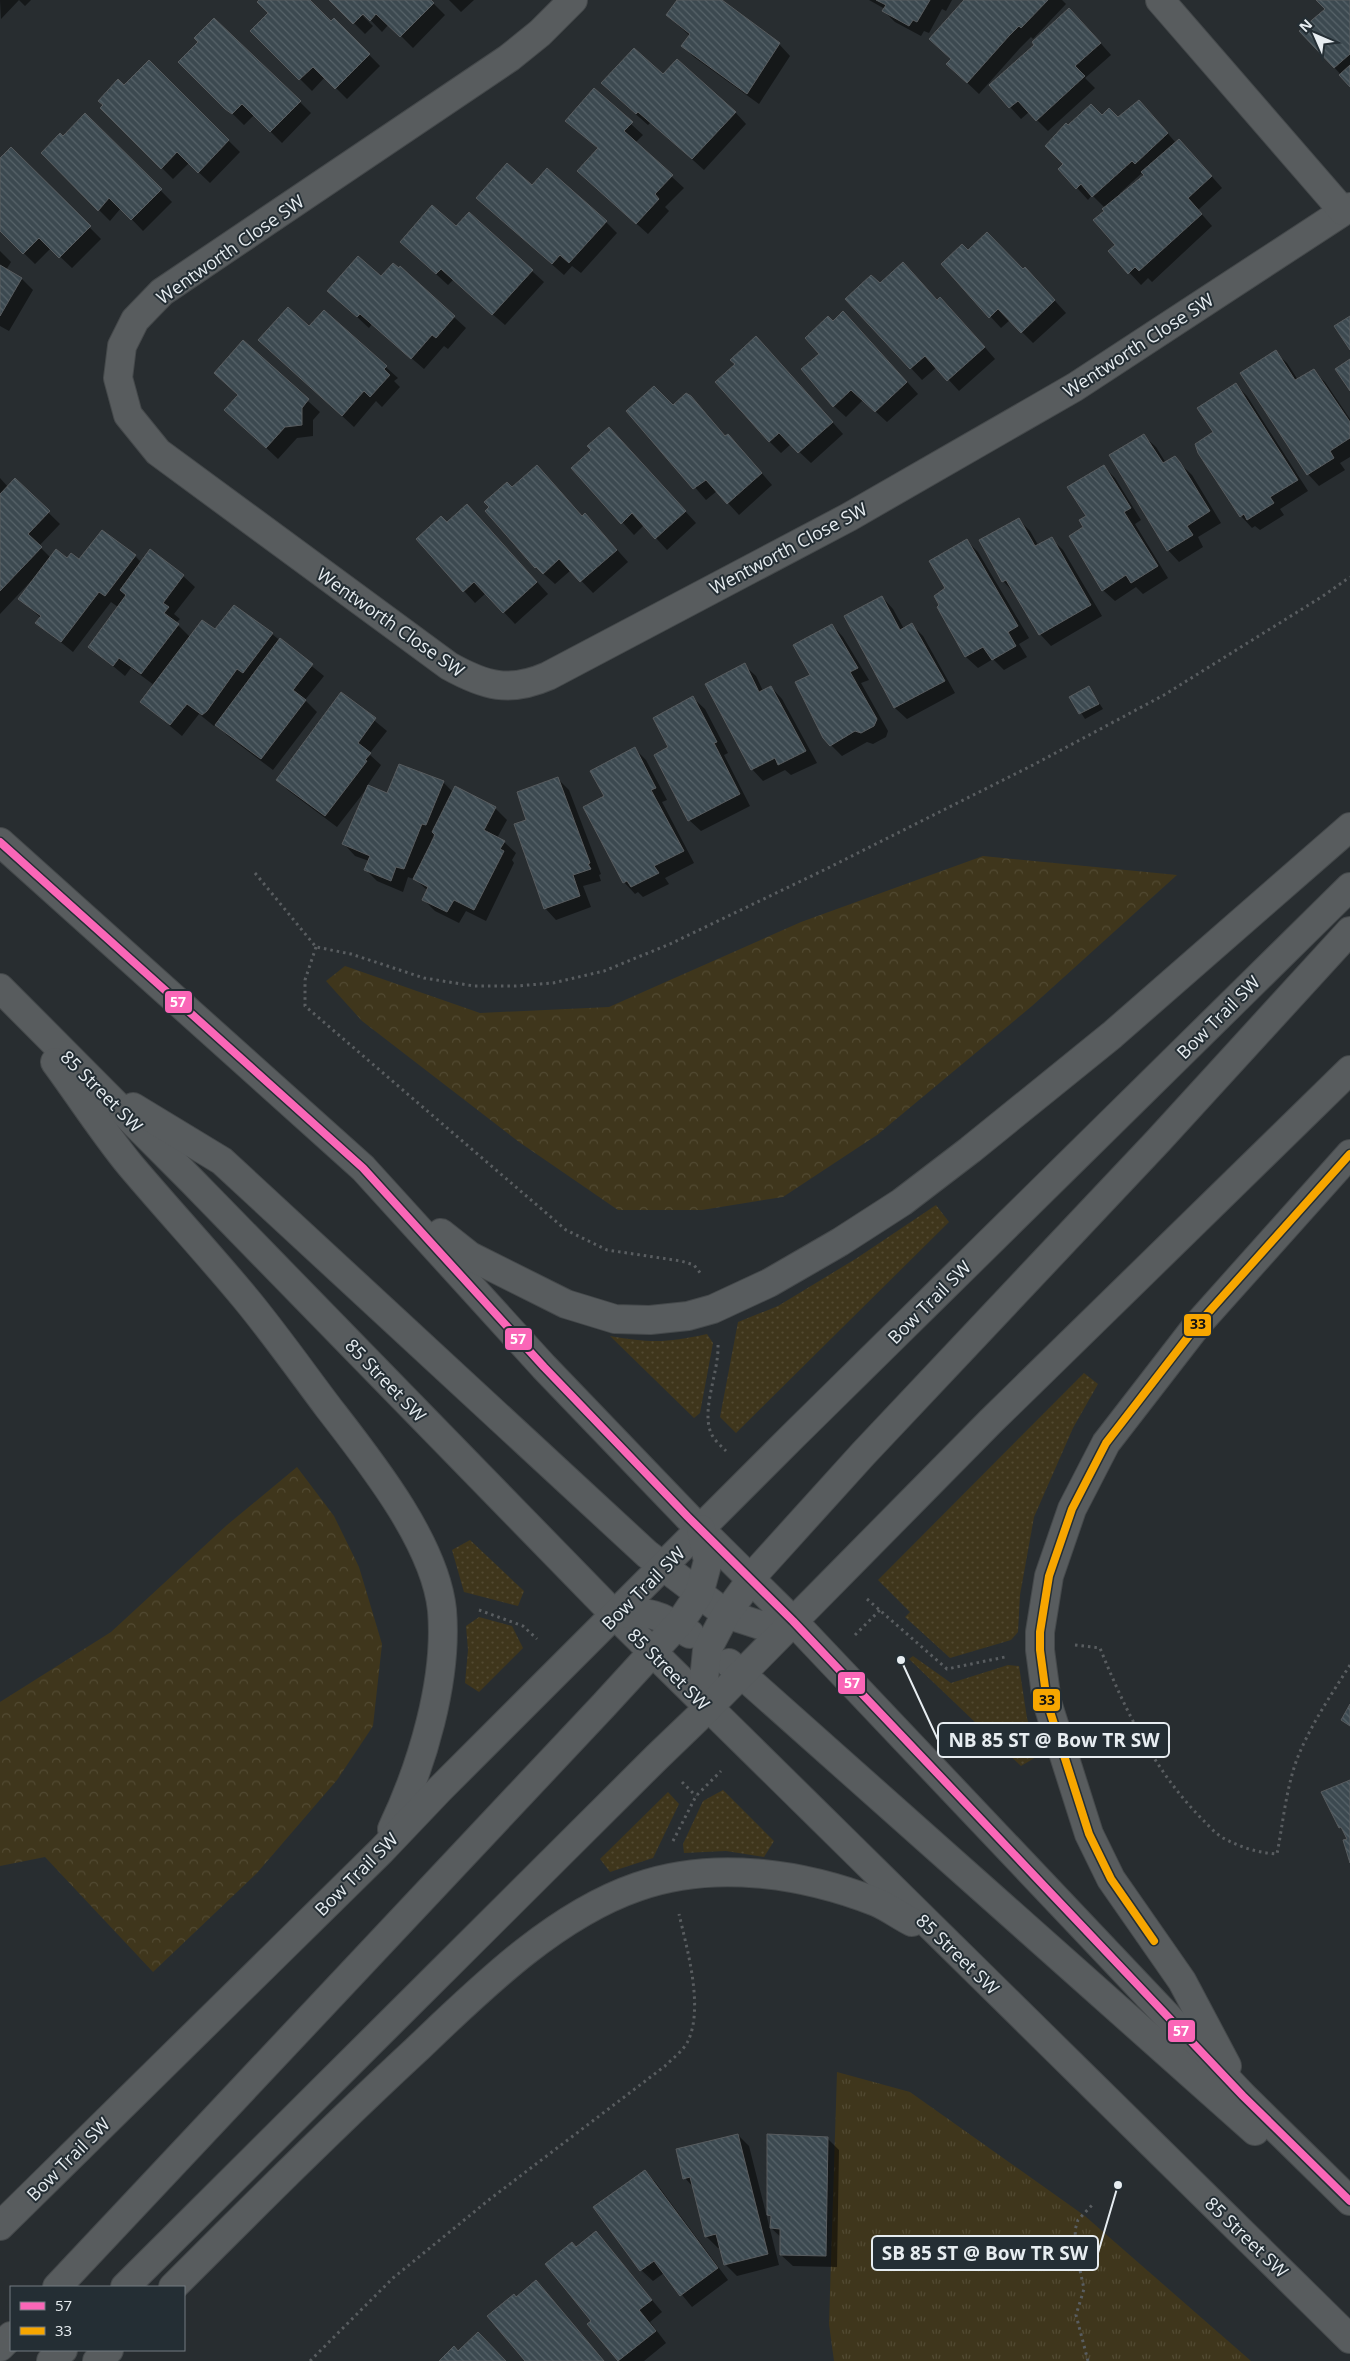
<svg xmlns="http://www.w3.org/2000/svg" width="1350" height="2361" viewBox="0 0 1350 2361" font-family="'Open Sans',sans-serif">
  <defs>
    <pattern id="grass-dots" width="8" height="8" patternUnits="userSpaceOnUse" patternTransform="scale(1.25)"><rect width="8" height="8" fill="#3f361c"/><path d="M2 2h.1M6 6h.1" fill="none" stroke="#524a32" stroke-width="1.8" stroke-linecap="round"/></pattern>
    <pattern id="forest-crowns" width="20" height="18" patternUnits="userSpaceOnUse" patternTransform="scale(1.25)"><rect width="20" height="18" fill="#3f361c"/><path d="M2 6a3 3 0 1 1 6 0M12 15a3 3 0 1 1 6 0" fill="none" stroke="#524a32"/></pattern>
    <pattern id="park-tufts" width="24" height="20" patternUnits="userSpaceOnUse" patternTransform="scale(1.25)"><rect width="24" height="20" fill="#3f361c"/><path d="M3 7l-1-3M5 7V3M7 7l1-3M15 17l-1-3M17 17v-4M19 17l1-3" fill="none" stroke="#524a32"/></pattern>
    <pattern id="building-back-hatch" width="6" height="6" patternUnits="userSpaceOnUse" patternTransform="scale(1.25)"><rect width="6" height="6" fill="#3c4950"/><path d="M-1 5l2 2M0 0l6 6M5-1l2 2" fill="none" stroke="#58646a"/></pattern>
  </defs>
  <rect width="100%" height="100%" fill="#282d30"/>
  <g fill="url(#grass-dots)">
    <path d="M936,1205L949,1222L736,1433L720,1417L738,1322L778,1306L857,1258Z"/>
    <path d="M707,1334L713,1343L700,1413L694,1418L610,1336C650,1343 667,1343 707,1334Z"/>
    <path d="M1084,1373L1098,1384L1073,1428L1034,1517L1020,1595L1018,1632L1011,1640L950,1658L905,1617L910,1612L878,1580Z"/>
    <path d="M470,1540L524,1591L518,1606L464,1592L452,1550Z"/>
    <path d="M479,1617L512,1626L523,1648L479,1692L465,1683L468,1650L466,1626Z"/>
    <path d="M913,1656L951,1683L1008,1665L1019,1666L1027,1718L1038,1756L1021,1766L909,1659Z"/>
    <path d="M723,1790L774,1841L764,1857L726,1851L684,1853L683,1844L703,1801Z"/>
    <path d="M668,1792L679,1804L653,1858L610,1872L600,1859Z"/>
  </g>
  <g fill="url(#forest-crowns)">
    <path d="M983,856L1177,875L1032,1006L877,1135L783,1197L702,1210H618L519,1142L362,1021L326,981L345,966L480,1013L609,1007L801,922Z"/>
    <path d="M297,1467L334,1516L359,1567L382,1644L373,1726L337,1780L257,1873L153,1972L45,1857L0,1866V1702L111,1632L227,1525Z"/>
  </g>
  <path fill="url(#park-tufts)" d="M837,2072L910,2092L1085,2216L1251,2361H834L829,2324Z"/>
  <g fill="#0007" fill-rule="evenodd">
    <path d="M0,0H31L25,6L19,0L1,19Z"/>
    <path d="M261,0H309L331,22L334,19L380,66L347,99L325,77L312,91L252,31L270,13Z"/>
    <path d="M331,0H430L445,15L413,48L389,24L382,32L359,8L357,10L373,26L365,34Z"/>
    <path d="M449,0H474L461,12Z"/>
    <path d="M678,0H719L779,44L790,56L759,104L694,57L683,46L690,36L667,15Z"/>
    <path d="M869,0H952L946,11L942,9L929,33L924,31L921,36L895,22L884,11L885,9Z"/>
    <path d="M966,0H1062L1066,4L1033,39L1031,37L1020,48L979,94L959,75L952,59Z"/>
    <path d="M1318,0H1350V85L1334,67L1327,10Z"/>
    <path d="M1081,21L1111,55L1085,78L1095,88L1048,131L1029,112L1021,119L991,86Z"/>
    <path d="M149,62L240,152L210,183L189,163L173,179L102,108Z"/>
    <path d="M180,62L300,102L311,113L282,143L254,115L244,125Z"/>
    <path d="M594,90L643,135L635,143L684,188L665,207L669,211L648,234L590,182L599,149L567,121Z"/>
    <path d="M614,95L735,112L746,124L704,170L651,122L648,125Z"/>
    <path d="M1150,113L1176,143L1190,152L1222,188L1198,210L1212,226L1152,282L1148,278L1141,285L1110,252L1117,245L1105,208L1092,195L1088,200L1060,169L1064,164L1068,127L1102,117L1118,118ZM1143,172L1146,175L1122,195L1120,193Z"/>
    <path d="M85,114L172,202L143,231L121,208L110,221L42,153L63,138Z"/>
    <path d="M11,148L101,239L72,268L51,248L35,264L0,230V159Z"/>
    <path d="M532,187L606,222L617,233L581,273L572,266L564,275L489,209Z"/>
    <path d="M469,214L544,282L505,325L453,280L448,285L413,253L456,228Z"/>
    <path d="M0,251L11,262L6,270L22,279L33,290L9,331L0,326Z"/>
    <path d="M968,252L1023,270L1036,280L1066,313L1033,343L1010,320L1001,328L942,264Z"/>
    <path d="M400,268L466,328L448,349L444,346L424,369L372,324L369,328L341,302Z"/>
    <path d="M914,275L938,301L940,298L952,310L995,359L959,391L937,367L922,380L847,299L880,285Z"/>
    <path d="M324,312L398,378L394,381L400,387L382,407L376,401L354,427L260,340L309,328Z"/>
    <path d="M833,323L855,324L918,394L887,422L863,400L846,417L834,406L821,354Z"/>
    <path d="M243,342L320,412L313,420V436L297,438L278,459L238,421Z"/>
    <path d="M767,349L843,434L811,463L791,444L781,453L769,441L736,364Z"/>
    <path d="M1275,352L1287,363L1298,380L1313,371L1325,382L1350,419V457L1340,463L1345,470L1319,486L1308,474L1242,374Z"/>
    <path d="M1235,384L1247,396L1308,491L1280,509L1284,515L1260,530L1255,526L1252,528L1241,516L1200,453L1215,433Z"/>
    <path d="M673,407L739,447L772,485L739,515L717,491L706,500L628,411Z"/>
    <path d="M1144,436L1156,447L1166,463L1174,458L1192,475L1221,523L1198,537L1203,547L1179,562L1168,550Z"/>
    <path d="M620,440L696,523L667,550L644,525L634,535L573,468Z"/>
    <path d="M1103,466L1115,478L1141,520L1135,524L1168,578L1143,594L1136,587L1115,601L1103,590L1085,528Z"/>
    <path d="M0,478L8,487L15,480L60,524L39,546L51,558L80,561L135,556L142,563L183,576L195,587L174,614L180,619L176,623L190,637L216,631L272,634L324,676L305,700L317,712L273,770L228,736L216,724L214,726L199,714L182,736L141,702L154,685L131,668L125,676L90,647L118,607L111,602L73,652L37,623L41,618L20,599L32,582L31,581L0,614Z"/>
    <path d="M486,511L583,517L596,526L628,562L593,593L571,570L555,584L536,567Z"/>
    <path d="M478,517L548,594L515,624L486,593L475,603L417,539L447,524Z"/>
    <path d="M1018,519L1030,531L1038,545L1051,538L1063,550L1102,616L1051,646L1040,634L1014,593L1003,581Z"/>
    <path d="M967,541L978,552L1029,638L1019,644L1027,657L1004,670L993,659L978,668L966,657L938,608Z"/>
    <path d="M882,597L893,609L904,629L912,625L923,636L955,693L907,719L895,708L845,617Z"/>
    <path d="M832,625L843,637L869,680L861,683L888,731L886,737L873,744L867,742L842,756L831,745Z"/>
    <path d="M744,665L756,676L763,691L771,687L782,699L817,763L791,775L785,770L763,781L752,769Z"/>
    <path d="M1089,687L1103,709L1085,719L1071,697Z"/>
    <path d="M341,693L387,731L369,754L381,765L367,786L388,794L443,782L453,792L495,808L507,820L497,838L504,842L516,853L512,860L514,863L486,921L466,911L459,923L435,911L423,899L428,891L416,880L408,877L403,892L377,881L366,870L369,861L355,856L344,844L368,787L337,827L289,791L277,779ZM434,834L437,835L432,844H430Z"/>
    <path d="M693,698L705,709L728,753L724,755L750,806L701,831L689,820L669,747Z"/>
    <path d="M634,748L646,760L667,800L662,802L694,863L665,878L669,884L643,897L638,892L635,894L624,882Z"/>
    <path d="M558,779L569,790L601,874L599,875L601,881L583,886L591,907L556,920L545,908L528,821Z"/>
    <path d="M738,2135L749,2146L779,2265L737,2276L725,2264L721,2247L718,2248L706,2236L694,2188L685,2178Z"/>
    <path d="M827,2138L839,2150L837,2267L793,2266L781,2255L782,2238L771,2228L772,2219L768,2215Z"/>
    <path d="M645,2171L656,2183L728,2280L692,2307L664,2273L653,2281L641,2270Z"/>
    <path d="M596,2233L662,2312L650,2322L666,2343L644,2361H618L589,2324L592,2321L577,2249Z"/>
  </g>
  <g fill="url(#building-back-hatch)" stroke="#585c5f">
    <path d="M259,0H310L331,21L334,18L370,54L335,89L313,67L299,80L250,31L268,13L257,2Z"/>
    <path d="M329,0H431L434,3L400,37L376,14L370,21L363,14L353,24Z"/>
    <path d="M677,0H722L780,43L747,94L681,46L690,34L666,15Z"/>
    <path d="M876,0H930L917,22L913,20L909,26L882,11L886,5Z"/>
    <path d="M964,0H1048L1021,28L1019,26L1009,36L967,83L946,64L951,59L929,39Z"/>
    <path d="M1316,0H1350V54L1334,68L1299,31L1325,9Z"/>
    <path d="M1069,8L1101,43L1075,66L1085,76L1036,121L1018,101L1009,108L989,85L1034,45L1032,42Z"/>
    <path d="M214,18L301,101L270,132L242,104L232,114L225,109L178,62L198,42L194,38Z"/>
    <path d="M634,48L663,74L677,59L736,112L692,159L638,112L636,114L601,83Z"/>
    <path d="M149,60L229,140L198,173L177,152L161,169L100,108L103,105L98,101L118,79L124,85Z"/>
    <path d="M1350,65V87L1339,75Z"/>
    <path d="M594,88L633,122L624,131L673,175L655,194L659,199L636,224L577,171L598,148L565,121Z"/>
    <path d="M1139,100L1168,133L1135,164L1132,161L1092,197L1081,184L1076,189L1058,169L1063,164L1045,146L1066,123L1068,125L1091,104L1102,115L1109,108L1118,117Z"/>
    <path d="M85,113L162,189L131,220L109,198L98,211L41,153L60,133L63,136Z"/>
    <path d="M1179,139L1212,176L1188,198L1202,214L1139,271L1135,267L1128,274L1108,251L1115,245L1093,220L1104,211L1102,209L1144,175L1141,172Z"/>
    <path d="M11,147L91,226L59,258L39,238L23,254L0,231V158Z"/>
    <path d="M507,163L532,185L547,168L607,221L569,263L560,255L552,264L476,198Z"/>
    <path d="M432,205L456,226L469,212L533,270L492,315L441,269L436,274L400,242Z"/>
    <path d="M987,232L1023,269L1025,267L1055,300L1021,333L998,309L989,318L941,264L962,244L968,250Z"/>
    <path d="M358,256L381,276L393,263L399,268L400,266L455,316L436,338L432,335L411,359L360,314L357,317L327,291Z"/>
    <path d="M903,262L937,300L940,297L985,347L947,381L925,356L910,369L845,299L871,275L880,283Z"/>
    <path d="M0,265L22,278L0,316Z"/>
    <path d="M288,307L309,326L324,310L387,366L384,369L390,375L370,397L364,391L342,416L258,340Z"/>
    <path d="M843,311L907,382L875,412L851,390L833,407L801,369L819,354L805,338L828,316L833,321Z"/>
    <path d="M1350,316V350L1334,326Z"/>
    <path d="M756,336L833,422L798,453L779,433L769,442L715,382L735,364L730,360Z"/>
    <path d="M243,340L309,399L302,408V425L285,427L266,448L224,410L238,395L214,373Z"/>
    <path d="M1276,350L1295,380L1314,369L1350,422V438L1330,451L1334,458L1307,475L1240,373Z"/>
    <path d="M1350,359V391L1335,369Z"/>
    <path d="M1236,383L1298,480L1270,497L1274,503L1247,520L1244,514L1240,517L1198,453L1195,444L1213,432L1197,408Z"/>
    <path d="M654,386L673,405L686,393L691,396L725,436L728,434L762,473L727,504L706,480L693,489L626,411Z"/>
    <path d="M609,427L686,511L655,539L632,513L621,524L571,468L591,450L587,446Z"/>
    <path d="M1144,434L1163,463L1175,456L1180,462L1210,511L1187,526L1193,535L1167,551L1109,455Z"/>
    <path d="M537,465L582,516L585,513L617,550L580,582L559,559L543,574L536,567L535,568L485,511L489,507L484,502L507,482L512,487Z"/>
    <path d="M1104,465L1131,508L1124,512L1158,566L1131,583L1126,575L1102,591L1069,536L1083,527L1079,520L1086,516L1067,487Z"/>
    <path d="M15,478L50,511L28,534L42,547L0,591V494Z"/>
    <path d="M467,504L537,582L503,613L474,582L463,592L416,539L441,516L447,522Z"/>
    <path d="M1019,518L1035,546L1052,537L1091,605L1039,635L1006,580L1002,582L979,540Z"/>
    <path d="M102,530L136,555L105,596L99,592L61,642L35,623L41,616L18,599L56,549L67,558L71,553L79,559Z"/>
    <path d="M967,539L1018,626L1008,632L1016,646L992,660L983,647L965,657L937,607L939,605L934,596L945,588L929,561Z"/>
    <path d="M150,549L184,575L163,603L169,607L164,613L179,624L141,674L119,658L113,666L88,647L126,595L120,590Z"/>
    <path d="M882,596L900,630L912,623L945,681L894,708L844,616Z"/>
    <path d="M234,605L273,633L243,673L237,669L207,711L202,715L187,704L170,725L140,702L202,620L215,629Z"/>
    <path d="M832,624L858,668L850,672L877,719L874,726L861,733L855,731L830,746L823,738L795,682L810,675L793,645Z"/>
    <path d="M280,638L313,664L293,690L306,700L261,759L215,725Z"/>
    <path d="M745,663L759,692L771,686L806,751L778,765L775,758L751,770L705,684Z"/>
    <path d="M1089,686L1099,704L1079,714L1069,697Z"/>
    <path d="M341,692L376,718L358,743L371,753L365,760L367,761L325,816L276,780Z"/>
    <path d="M693,696L717,742L714,743L740,794L688,821L654,755L668,747L653,718Z"/>
    <path d="M635,747L656,788L651,790L684,851L654,866L659,873L631,887L627,881L623,883L583,807L604,796L590,771Z"/>
    <path d="M399,764L444,781L426,825L422,824L404,869L396,867L391,881L364,870L370,856L342,844L368,785L387,793Z"/>
    <path d="M558,777L590,863L588,864L591,869L573,875L580,896L544,909L514,824L526,820L517,792Z"/>
    <path d="M455,786L496,807L484,830L505,841L500,849L504,851L474,910L454,900L447,912L422,900L428,887L413,879L435,835L432,832Z"/>
    <path d="M1350,1704V1726L1341,1720Z"/>
    <path d="M1350,1780V1863L1343,1840L1347,1839L1341,1827L1339,1828L1321,1792Z"/>
    <path d="M738,2134L768,2254L724,2265L716,2234L705,2237L690,2177L683,2179L676,2149Z"/>
    <path d="M767,2134L828,2137L826,2256L780,2255V2229L770,2228L771,2216L767,2215Z"/>
    <path d="M645,2170L718,2268L680,2296L654,2261L640,2271L593,2207Z"/>
    <path d="M596,2231L652,2300L639,2310L656,2331L618,2361L587,2324L591,2321L545,2264L572,2242L576,2247Z"/>
    <path d="M536,2280L604,2361H525L487,2316L514,2294L516,2297Z"/>
    <path d="M478,2332L506,2361H439L454,2346L458,2351Z"/>
  </g>
  <g fill="none" stroke-linecap="round" stroke-linejoin="round">
    <g stroke="#45494b" stroke-width="30">
      <g id="street">
        <path d="M573,0L540,33L509,58L162,292L135,320L122,346L118,378L128,415L158,452L449,666C485,686 509,693 548,676L849,517L1075,387L1350,207"/>
        <path d="M1160,0L1343,211"/>
      </g>
    </g>
    <g stroke="#45494b" stroke-width="30">
      <g id="secondary">
        <path d="M0,842L363,1168L544,1367L688,1517L793,1621L1243,2096L1350,2201"/>
        <path d="M0,988L192,1181L615,1615L1350,2339"/>
        <path d="M55,1062C80,1096 103,1132 130,1165C168,1210 208,1253 246,1299C274,1333 301,1371 328,1407C369,1460 435,1542 442,1610C448,1680 422,1766 392,1829"/>
        <path d="M133,1107L222,1161L647,1554L726,1614L760,1625L793,1621"/>
        <path d="M441,1233L470,1256L566,1304L615,1319L650,1320L688,1316L713,1309L769,1283L840,1242L902,1202L970,1150L1112,1035L1350,827"/>
        <path d="M615,1615C652,1610 659,1615 690,1634"/>
        <path d="M729,1663L1255,2131"/>
        <path d="M708,1708L704,1680L707,1650L726,1614L758,1570L863,1454L1158,1141L1350,931"/>
        <path d="M1227,2066L1182,1981L1111,1879L1089,1834L1047,1702L1040,1650V1632L1049,1576L1072,1509L1106,1443L1198,1324L1350,1154"/>
        <path d="M0,2226L381,1851L440,1789L793,1436L1350,887"/>
        <path d="M57,2287L604,1705L681,1621L699,1594L708,1561L701,1529"/>
        <path d="M125,2287L657,1757L708,1708L991,1421L1350,1070"/>
        <path d="M173,2287C253,2207 333,2127 416,2050C479,1990 553,1916 637,1887C713,1860 802,1873 876,1902C888,1907 900,1916 912,1922"/>
        <path d="M0,2347L11,2336"/>
        <path d="M51,2361L63,2350"/>
        <path d="M97,2361L109,2350"/>
      </g>
    </g>
    <g stroke="#595d60" stroke-width="3" stroke-dasharray="2.5 4" stroke-linecap="butt">
      <path d="M255,873L316,947L351,954L424,978L474,986H516L553,983L604,971L670,944L824,870L1033,765L1164,695L1323,596L1350,577"/>
      <path d="M316,947L305,980V1006L566,1230L607,1250L681,1261L694,1265L701,1274"/>
      <path d="M718,1345C719,1372 701,1409 711,1433C714,1440 721,1446 726,1451"/>
      <path d="M867,1599L947,1669L1005,1657"/>
      <path d="M479,1610L523,1626L537,1639"/>
      <path d="M855,1635L880,1610"/>
      <path d="M1075,1645L1100,1648C1125,1710 1155,1772 1203,1820C1209,1826 1216,1834 1223,1838C1240,1847 1258,1853 1277,1854C1283,1823 1286,1789 1297,1759C1310,1726 1331,1695 1350,1665"/>
      <path d="M682,1782L696,1796"/>
      <path d="M673,1841L696,1796L721,1771"/>
      <path d="M310,2361L393,2278L490,2199L665,2066C672,2059 684,2050 688,2041C704,2007 687,1949 679,1914"/>
      <path d="M1088,2361L1076,2315L1084,2289L1077,2256L1075,2230L1078,2220L1093,2204"/>
    </g>
    <use href="#street" stroke="#585c5e" stroke-width="28"/>
    <use href="#secondary" stroke="#585c5e" stroke-width="28"/>
    <g stroke="#242e34" stroke-width="11">
      <path id="bus-1" d="M0,842L363,1168L544,1367L688,1517L793,1621L1243,2096L1350,2201"/>
    </g>
    <g stroke="#242e34" stroke-width="11">
      <path id="bus-2" d="M1154,1941L1111,1879L1089,1834L1047,1702L1040,1650V1632L1049,1576L1072,1509L1106,1443L1198,1324L1350,1154"/>
    </g>
    <use href="#bus-1" stroke="#fa66b7" stroke-width="8"/>
    <use href="#bus-2" stroke="#f7a600" stroke-width="8"/>
  </g>
  <g text-anchor="middle" dominant-baseline="central" stroke-width="4" stroke-linejoin="round" paint-order="stroke">
    <g font-size="18" fill="#e7edf1" stroke="#242e34">
      <text transform="translate(230 249) rotate(-35)">Wentworth Close SW</text>
      <text transform="translate(1138 345) rotate(-33)">Wentworth Close SW</text>
      <text transform="translate(788 548) rotate(-28)">Wentworth Close SW</text>
      <text transform="translate(391 622) rotate(35)">Wentworth Close SW</text>
      <text transform="translate(1218 1017) rotate(-45)">Bow Trail SW</text>
      <text transform="translate(102 1091) rotate(45)">85 Street SW</text>
      <text transform="translate(929 1302) rotate(-45)">Bow Trail SW</text>
      <text transform="translate(386 1380) rotate(46)">85 Street SW</text>
      <text transform="translate(643 1588) rotate(-45)">Bow Trail SW</text>
      <text transform="translate(669 1669) rotate(45)">85 Street SW</text>
      <text transform="translate(356 1874) rotate(-45)">Bow Trail SW</text>
      <text transform="translate(958 1954) rotate(44)">85 Street SW</text>
      <text transform="translate(68 2159) rotate(-45)">Bow Trail SW</text>
      <text transform="translate(1247 2237) rotate(44)">85 Street SW</text>
    </g>
  </g>
  <path fill="none" stroke="#e7edf1" stroke-width="2" d="M901 1660L938 1740M1118 2185L1098 2253"/>
  <g fill="#e7edf1" stroke="#242e34" stroke-width="2">
    <circle cx="901" cy="1660" r="5"/>
    <circle cx="1118" cy="2185" r="5"/>
  </g>
  <g fill="#242e34" stroke="#e7edf1" stroke-width="2">
    <rect x="938" y="1723" width="231" height="34" rx="5"/>
    <rect x="872" y="2236" width="226" height="34" rx="5"/>
  </g>
  <g font-size="19" text-anchor="middle" font-weight="bold" fill="#e7edf1">
    <text x="1054" y="1747">NB 85 ST @ Bow TR SW</text>
    <text x="985" y="2260">SB 85 ST @ Bow TR SW</text>
  </g>
  <g stroke="#242e34" stroke-width="2">
    <rect x="164" y="990" width="29" height="24" rx="5" fill="#fa66b7"/>
    <rect x="1183" y="1313" width="29" height="24" rx="5" fill="#f7a600"/>
    <rect x="504" y="1327" width="29" height="24" rx="5" fill="#fa66b7"/>
    <rect x="837" y="1671" width="29" height="24" rx="5" fill="#fa66b7"/>
    <rect x="1032" y="1688" width="29" height="24" rx="5" fill="#f7a600"/>
    <rect x="1167" y="2019" width="29" height="24" rx="5" fill="#fa66b7"/>
  </g>
  <g font-size="14" text-anchor="middle" font-weight="bold" fill="#fff">
    <text x="178" y="1007">57</text>
    <text x="518" y="1344">57</text>
    <text x="852" y="1688">57</text>
    <text x="1181" y="2036">57</text>
  </g>
  <g font-size="14" text-anchor="middle" font-weight="bold" fill="#111">
    <text x="1198" y="1329">33</text>
    <text x="1047" y="1705">33</text>
  </g>
  <rect x="10" y="2286" width="175" height="65" fill="#242e34" stroke="#727a80"/>
  <rect x="20" y="2302" width="25" height="8" fill="#fa66b7" stroke="#727a80"/>
  <text x="55" y="2311" font-size="15" fill="#e7edf1">57</text>
  <rect x="20" y="2327" width="25" height="8" fill="#f7a600" stroke="#727a80"/>
  <text x="55" y="2336" font-size="15" fill="#e7edf1">33</text>
  <g transform="translate(1315 35) rotate(315)" stroke="#242e34" stroke-width="4" paint-order="stroke">
  <path d="M0-4L9 19L0 12L-9 19Z" fill="#e7edf1"/>
  <text y="-8" font-size="14" font-weight="bold" text-anchor="middle" fill="#e7edf1">N</text>
  </g>
</svg>
